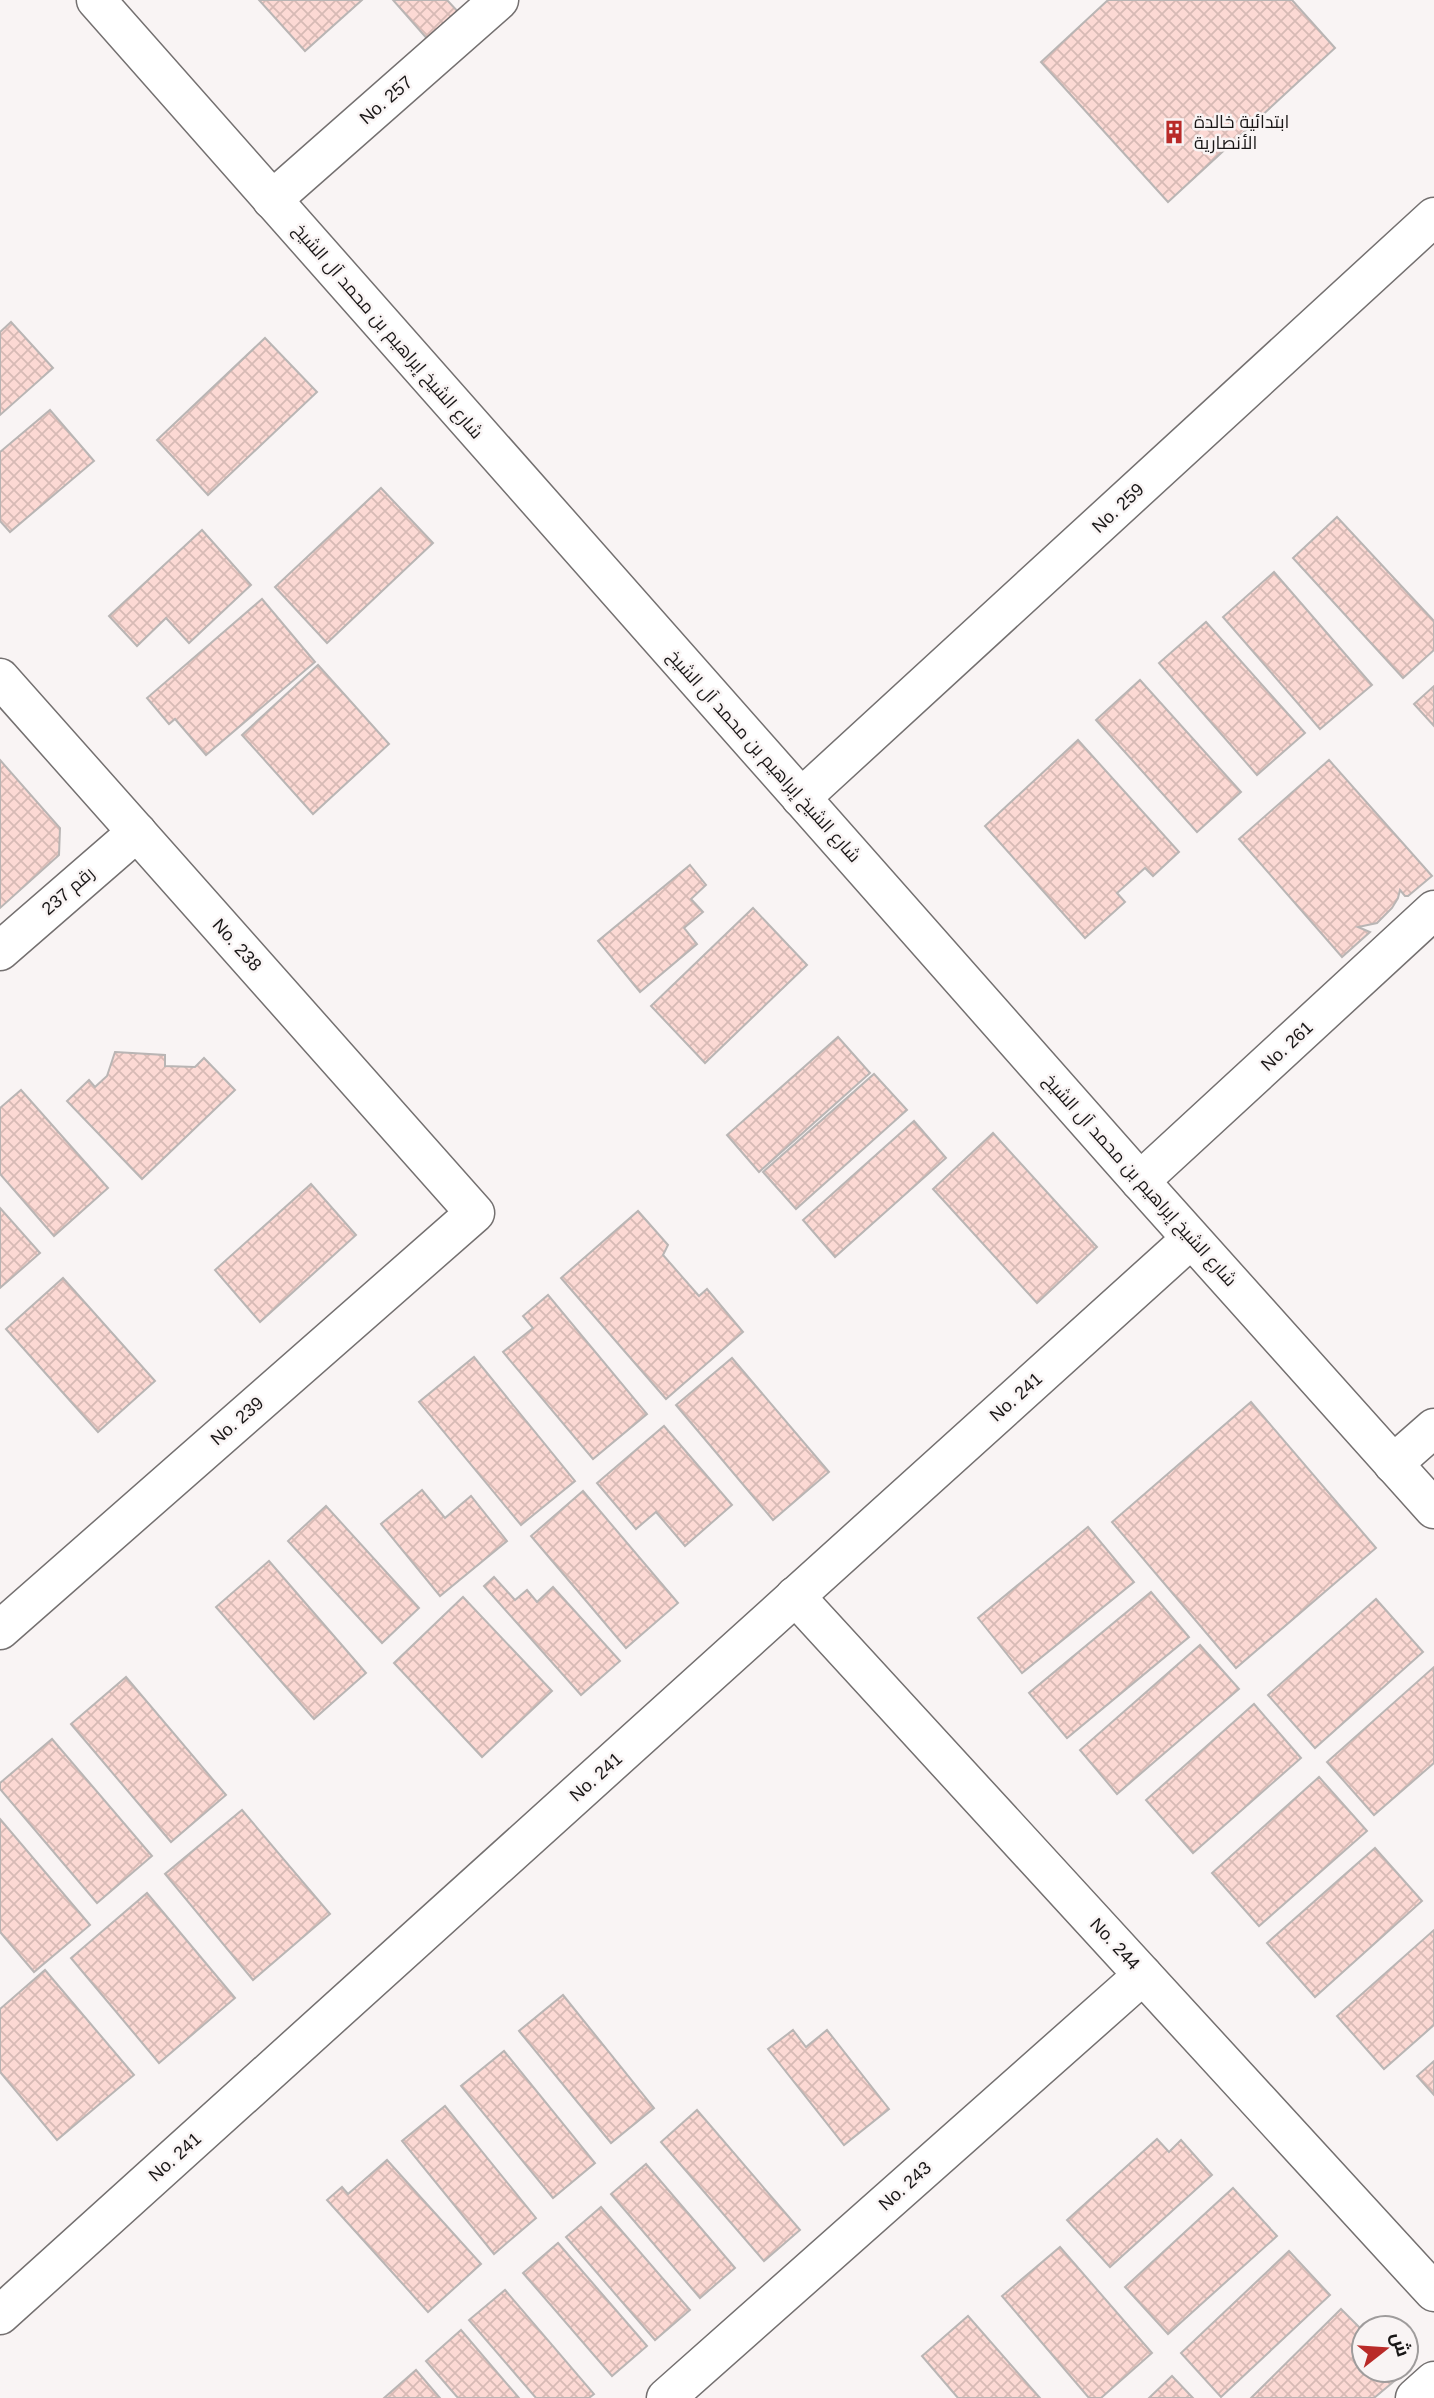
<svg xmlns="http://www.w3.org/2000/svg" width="1434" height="2398" viewBox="0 0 1434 2398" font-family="Arial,Cairo,sans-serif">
  <defs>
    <pattern id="building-cross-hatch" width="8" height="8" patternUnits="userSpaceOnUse" patternTransform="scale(1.75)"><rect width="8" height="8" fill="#fcd9d4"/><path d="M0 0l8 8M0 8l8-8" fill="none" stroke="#d7bab5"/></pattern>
  </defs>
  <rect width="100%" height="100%" fill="#f9f4f4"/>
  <g fill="url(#building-cross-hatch)" stroke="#b9b5b4" stroke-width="2">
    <path d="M259,0H362L305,51Z"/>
    <path d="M393,0H447L461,15L430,42Z"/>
    <path d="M1108,0H1292L1335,48L1168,202L1041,62Z"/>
    <path d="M11,322L53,368L0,415V332Z"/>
    <path d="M265,338L317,392L208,495L157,440Z"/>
    <path d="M50,410L94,461L10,532L0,521V452Z"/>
    <path d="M381,488L433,543L327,643L275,587Z"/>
    <path d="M1337,517L1434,621V650L1403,678L1293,558Z"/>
    <path d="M202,530L251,585L189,643L166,618L137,646L109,616Z"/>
    <path d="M1274,572L1372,685L1320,729L1223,617Z"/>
    <path d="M262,599L315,662L206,755L175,719L169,724L147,698Z"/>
    <path d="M1206,622L1305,733L1257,775L1159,663Z"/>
    <path d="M318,665L389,744L313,814L242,735Z"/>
    <path d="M1140,680L1241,792L1197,832L1096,720Z"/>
    <path d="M1434,686V726L1414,704Z"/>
    <path d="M1078,740L1179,852L1153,876L1145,868L1117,893L1125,902L1085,938L985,826Z"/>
    <path d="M0,760L60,828L59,855L0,908Z"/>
    <path d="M1329,760L1432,876L1408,896H1405L1400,890L1398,898L1392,908L1377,923L1358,927L1370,932L1342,957L1239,839Z"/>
    <path d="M690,865L706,885L691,899L703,912L684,928L697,944L640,992L598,941Z"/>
    <path d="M753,908L807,965L705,1063L651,1006Z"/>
    <path d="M838,1037L870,1073L759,1172L727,1135Z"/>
    <path d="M115,1052L165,1055V1066L195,1067L204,1058L235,1090L142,1179L67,1101L89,1080L95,1087L107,1076Z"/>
    <path d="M874,1074L907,1110L796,1209L763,1172Z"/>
    <path d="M21,1090L108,1188L54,1236L0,1174V1108Z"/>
    <path d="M914,1121L946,1158L835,1257L803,1220Z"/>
    <path d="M993,1133L1097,1247L1037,1303L933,1189Z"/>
    <path d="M311,1184L356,1235L260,1322L215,1270Z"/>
    <path d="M0,1208L40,1253L0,1288Z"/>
    <path d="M638,1211L668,1245L663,1255L699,1296L707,1289L743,1332L666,1399L561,1278Z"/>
    <path d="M63,1278L155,1381L98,1432L6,1329Z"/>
    <path d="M548,1295L647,1414L593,1459L503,1352L533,1328L523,1316Z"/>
    <path d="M474,1357L575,1481L521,1525L419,1402Z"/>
    <path d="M732,1358L829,1472L773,1520L676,1405Z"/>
    <path d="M1251,1402L1376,1548L1236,1668L1112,1522Z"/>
    <path d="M664,1426L732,1505L685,1546L656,1512L636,1529L597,1483Z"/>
    <path d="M422,1490L445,1518L471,1496L507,1541L440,1596L381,1524Z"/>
    <path d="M583,1491L678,1603L626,1648L531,1536Z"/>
    <path d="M326,1506L419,1608L382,1643L288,1541Z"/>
    <path d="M1088,1527L1134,1582L1022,1673L978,1618Z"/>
    <path d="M269,1561L366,1673L314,1719L216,1607Z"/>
    <path d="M494,1577L515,1600L527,1590L537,1602L553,1587L620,1661L581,1695L484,1586Z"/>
    <path d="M1151,1592L1189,1637L1067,1738L1029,1693Z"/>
    <path d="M463,1597L552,1691L482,1757L394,1663Z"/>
    <path d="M1376,1599L1423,1652L1315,1748L1268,1695Z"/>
    <path d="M1200,1645L1239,1689L1117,1794L1080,1750Z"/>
    <path d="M1434,1667V1763L1374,1815L1327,1762Z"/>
    <path d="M126,1677L226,1795L171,1842L71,1724Z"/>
    <path d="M1254,1704L1301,1758L1193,1853L1146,1800Z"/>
    <path d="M52,1739L152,1856L97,1903L0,1789V1783Z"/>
    <path d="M1319,1777L1367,1831L1259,1926L1212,1873Z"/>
    <path d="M242,1810L330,1914L253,1980L165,1874Z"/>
    <path d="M0,1819L90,1925L34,1972L0,1932Z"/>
    <path d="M1375,1848L1422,1901L1315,1997L1267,1943Z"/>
    <path d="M147,1893L235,1998L159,2063L71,1958Z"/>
    <path d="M1434,1930V2025L1384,2069L1337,2016Z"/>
    <path d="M45,1970L134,2075L57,2140L0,2072V2009Z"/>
    <path d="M563,1995L654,2108L611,2143L519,2031Z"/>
    <path d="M793,2030L806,2047L827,2030L889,2109L844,2145L768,2049Z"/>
    <path d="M504,2051L595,2163L553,2198L461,2086Z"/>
    <path d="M1434,2061V2095L1417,2076Z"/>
    <path d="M445,2106L536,2218L494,2254L402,2141Z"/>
    <path d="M697,2110L800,2230L764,2261L661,2142Z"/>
    <path d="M1157,2139L1169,2152L1181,2140L1212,2175L1110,2267L1067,2220Z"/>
    <path d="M387,2160L481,2264L428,2312L327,2200L342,2187L348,2194Z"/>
    <path d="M646,2164L735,2268L700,2298L611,2194Z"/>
    <path d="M1233,2188L1277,2236L1168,2334L1125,2287Z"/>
    <path d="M601,2207L690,2310L655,2340L566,2237Z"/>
    <path d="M558,2243L647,2346L612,2376L523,2273Z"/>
    <path d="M1060,2247L1152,2353L1101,2398H1089L1002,2296Z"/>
    <path d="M1289,2251L1330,2295L1221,2397L1181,2353Z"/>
    <path d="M505,2290L594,2394L589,2398H536L469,2320Z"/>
    <path d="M1341,2309L1364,2332V2370H1401L1404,2373L1374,2398H1251Z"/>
    <path d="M968,2316L1040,2398H958L922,2356Z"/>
    <path d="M461,2330L519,2398H458L426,2361Z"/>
    <path d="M416,2370L440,2398H384Z"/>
    <path d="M1172,2376L1193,2398H1149Z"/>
  </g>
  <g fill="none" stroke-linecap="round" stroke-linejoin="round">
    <g stroke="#747070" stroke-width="41">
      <g id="minor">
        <path d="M96,0L1140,1181L1434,1509"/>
        <path d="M272,200L499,0"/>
        <path d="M0,678L475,1213L0,1630"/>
        <path d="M801,798L1434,217"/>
        <path d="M0,951L137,832"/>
        <path d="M1140,1181L1434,910"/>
        <path d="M1393,1464L1434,1428"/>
        <path d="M795,1596L1434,2292"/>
        <path d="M0,2315L1191,1239"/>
        <path d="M666,2398L1143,1975"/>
        <path d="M1415,2398L1434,2381"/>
      </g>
    </g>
    <use href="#minor" stroke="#fff" stroke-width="38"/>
  </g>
  <defs>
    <g id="building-bare" transform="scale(1.89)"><path d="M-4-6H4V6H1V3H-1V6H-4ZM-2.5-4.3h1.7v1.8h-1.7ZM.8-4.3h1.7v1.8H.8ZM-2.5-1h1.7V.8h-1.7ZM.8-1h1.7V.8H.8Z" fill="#b92a28" stroke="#f9f4f4" stroke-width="2.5" paint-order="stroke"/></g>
  </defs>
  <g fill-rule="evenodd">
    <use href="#building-bare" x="1174" y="132"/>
  </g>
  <g text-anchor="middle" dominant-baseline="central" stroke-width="5" stroke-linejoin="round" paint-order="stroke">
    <g font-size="18" fill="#191717" stroke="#f9f4f4">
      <text transform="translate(386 100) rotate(-41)">No. 257</text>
      <text transform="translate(388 331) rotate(49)">شارع الشيخ إبراهيم بن محمد آل الشيخ</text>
      <text transform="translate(1118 508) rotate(-43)">No. 259</text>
      <text transform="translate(764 756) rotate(48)">شارع الشيخ إبراهيم بن محمد آل الشيخ</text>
      <text transform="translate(68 891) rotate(-41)">رقم 237</text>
      <text transform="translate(237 945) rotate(48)">No. 238</text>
      <text transform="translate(1287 1046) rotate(-43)">No. 261</text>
      <text transform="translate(1140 1180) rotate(48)">شارع الشيخ إبراهيم بن محمد آل الشيخ</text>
      <text transform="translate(1016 1397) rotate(-42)">No. 241</text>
      <text transform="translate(237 1421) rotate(-41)">No. 239</text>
      <text transform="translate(596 1777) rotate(-42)">No. 241</text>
      <text transform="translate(1115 1944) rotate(47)">No. 244</text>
      <text transform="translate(175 2157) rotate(-42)">No. 241</text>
      <text transform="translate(905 2186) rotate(-42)">No. 243</text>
    </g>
    <g font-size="18" fill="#191717" stroke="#f9f4f4" text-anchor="start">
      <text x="1194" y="122">ابتدائية خالدة<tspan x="1194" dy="21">الأنصارية</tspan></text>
    </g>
  </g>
  <g transform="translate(1385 2349) rotate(73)"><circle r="33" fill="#f9f4f4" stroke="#9f9c9c" stroke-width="2"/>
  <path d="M0-5L12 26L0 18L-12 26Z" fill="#b92a28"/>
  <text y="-10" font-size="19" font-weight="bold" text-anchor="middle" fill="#191717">ش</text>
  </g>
</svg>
